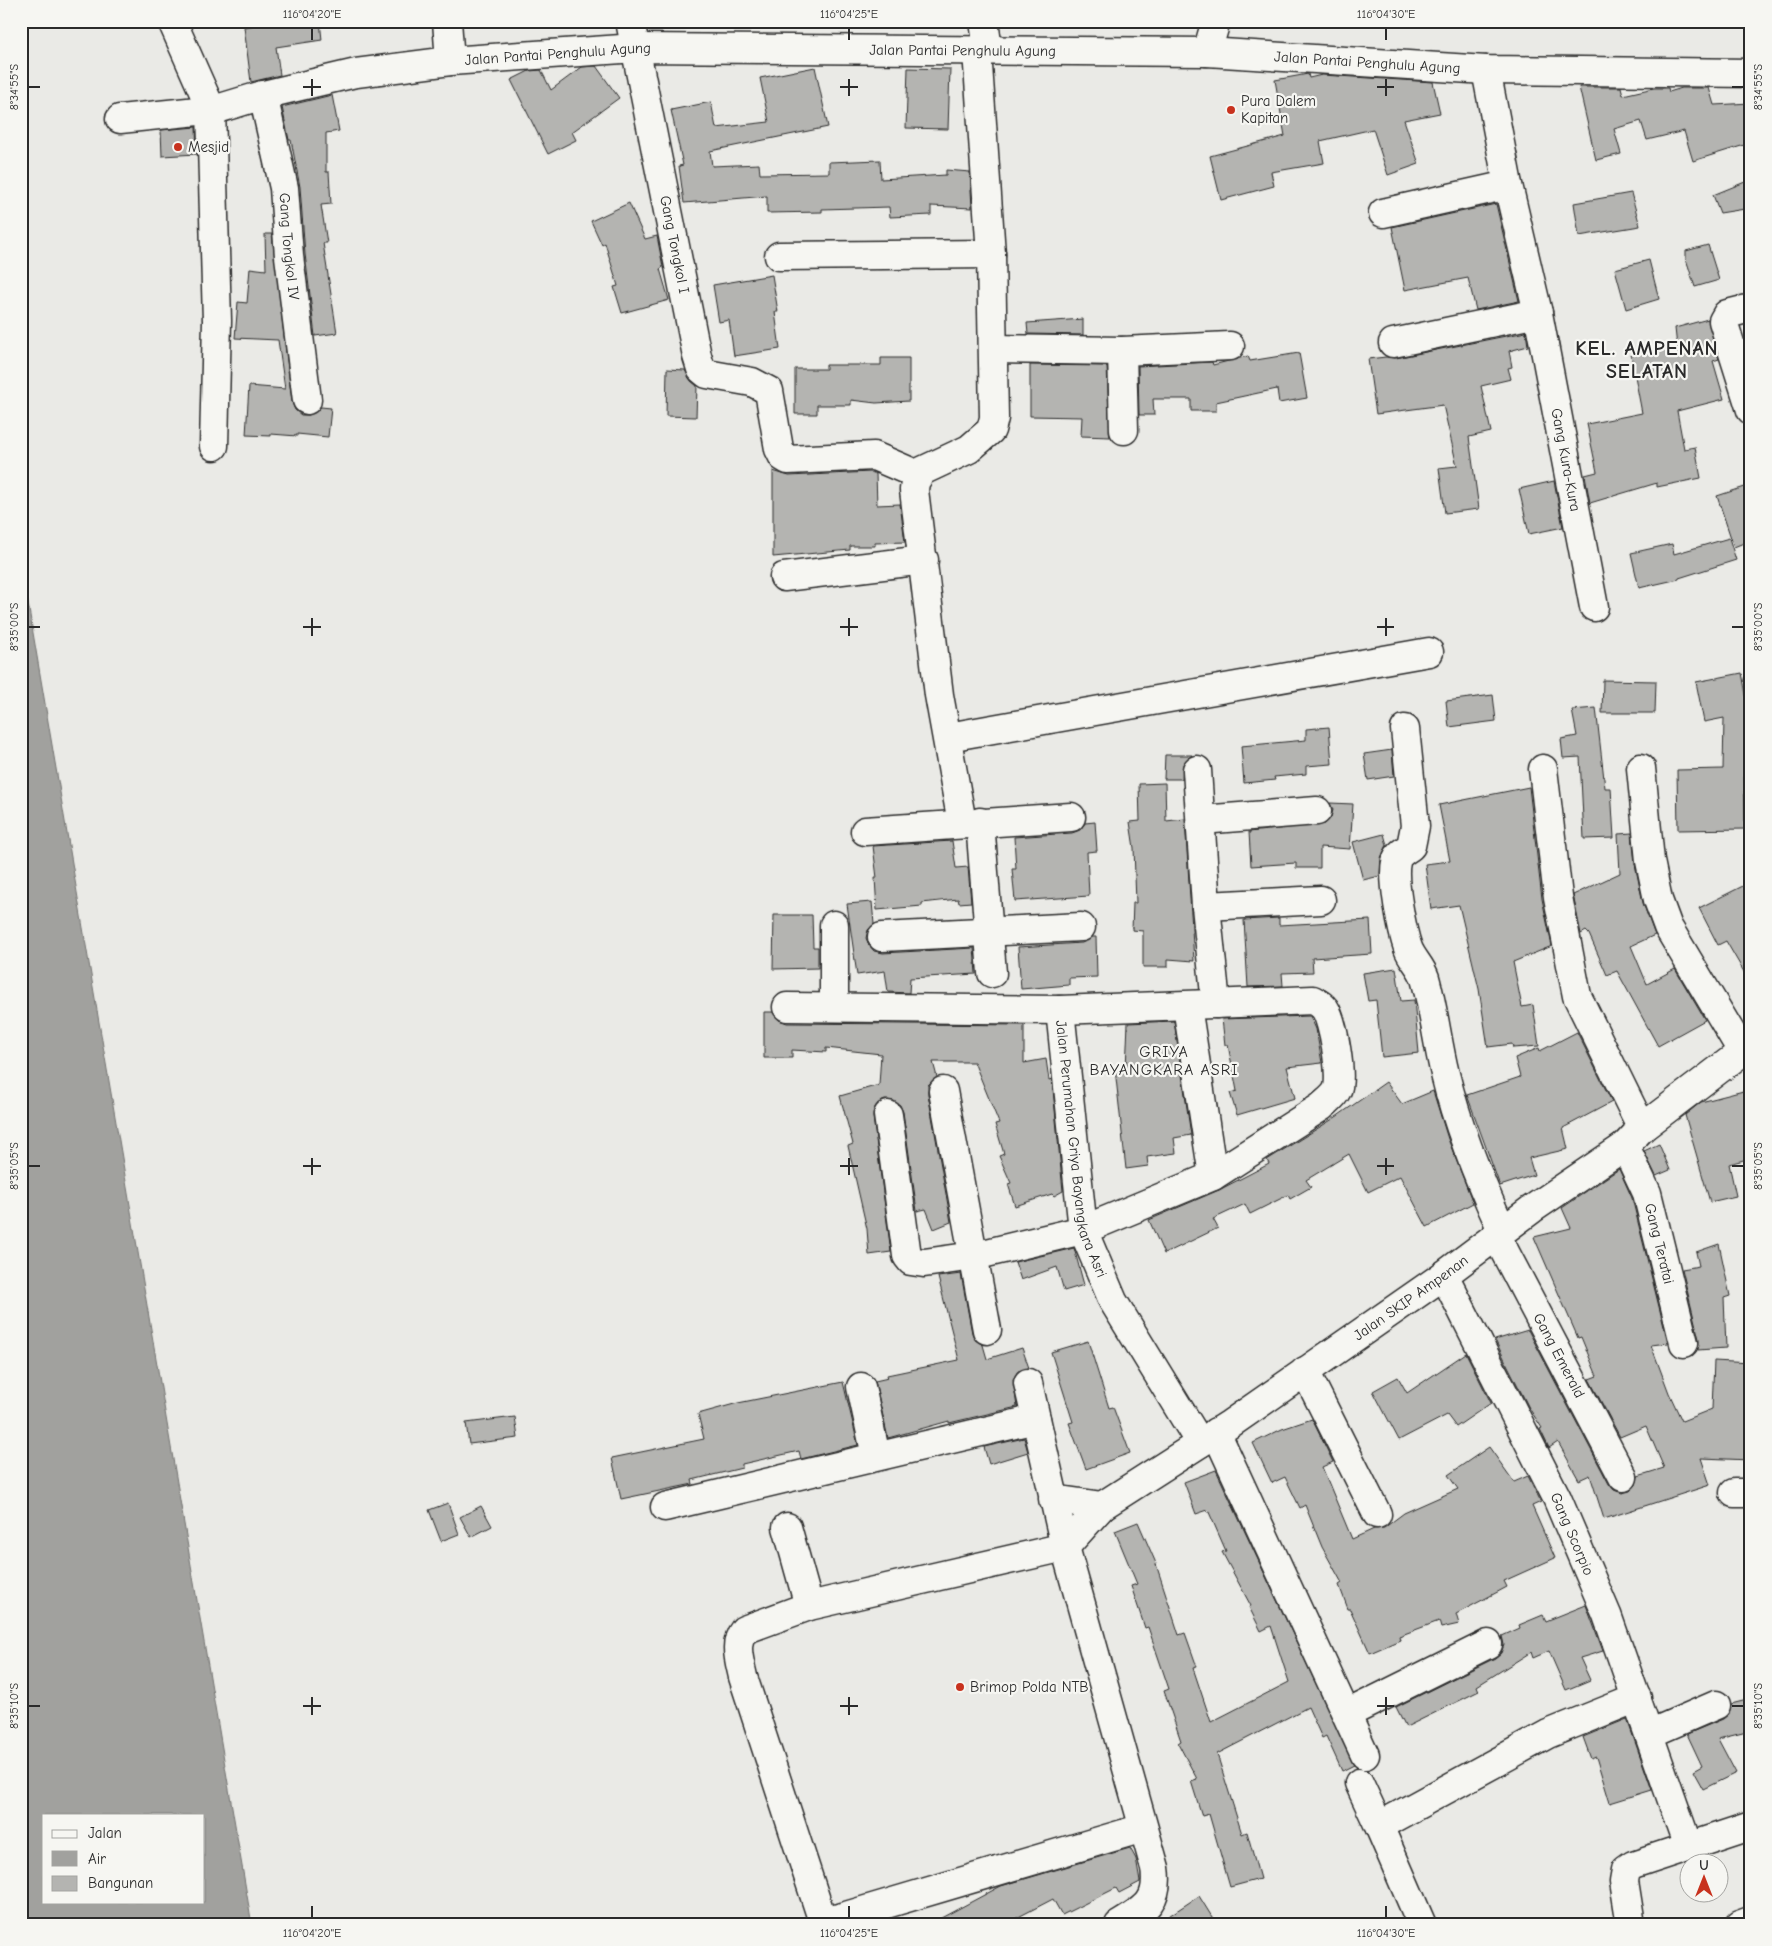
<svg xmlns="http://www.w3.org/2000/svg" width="1772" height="1946" viewBox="0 0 1772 1946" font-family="'Comic Neue',sans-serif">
  <rect width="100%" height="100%" fill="#eaeae6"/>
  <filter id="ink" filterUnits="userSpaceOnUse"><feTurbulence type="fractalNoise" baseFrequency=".02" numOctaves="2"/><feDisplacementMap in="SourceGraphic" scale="10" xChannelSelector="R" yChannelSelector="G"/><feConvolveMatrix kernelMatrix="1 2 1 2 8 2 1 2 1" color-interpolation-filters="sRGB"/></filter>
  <g filter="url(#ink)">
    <path fill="#a1a19e" stroke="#727270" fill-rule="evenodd" d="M21,562L252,1925H21ZM44,1815H204V1902H44Z"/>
    <g fill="#b4b4b1" stroke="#2b2b2b">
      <path d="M281,21H320L322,40L276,47L280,75L251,82L244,27Z"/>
      <path d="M596,66L619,98L572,132L576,140L548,154L511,80L529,71L541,70L551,90L582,67Z"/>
      <path d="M815,67L828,127L710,151L712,166L759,164L760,174L829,173V162L880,160L881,179L946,175V170L970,172L972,208L931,206V215L890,217L889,207L822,209V212L767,213V196L684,203L679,166L683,165L671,110L711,102L716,128L769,122L760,78Z"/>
      <path d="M908,68L950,69L948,129L906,128Z"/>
      <path d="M1308,74L1309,78L1322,75L1433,82L1440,113L1404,120L1419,164L1388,175L1373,129L1320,141L1324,163L1271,172L1274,186L1221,200L1210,156L1285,136L1275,80Z"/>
      <path d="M1579,87H1621L1623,95L1654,88H1668L1669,92L1682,88H1709L1714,105L1751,103V143L1693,161L1684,131L1647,140L1641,121L1614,129L1621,154L1596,160Z"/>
      <path d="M332,95L339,131L326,133V172H329L331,204L321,205L327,243H323L337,333L315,336L305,254L300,187L291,140H289L282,107Z"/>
      <path d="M196,127L197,154L162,156L161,130Z"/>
      <path d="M1745,182L1751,196V208L1720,213L1713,195Z"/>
      <path d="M1631,193L1640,226L1579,236L1574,203Z"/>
      <path d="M629,203L645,239L657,236L663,267L660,269L669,300L622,313L614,287L618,286L605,243L602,245L591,221Z"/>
      <path d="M1496,204L1519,301L1476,310L1468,278L1405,290L1392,227Z"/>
      <path d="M265,234H272L292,402L295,410L301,415H309L321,407L331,408L328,437L297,434V436L271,434V436L246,435L249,386L285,389L278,340L235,338L238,302L247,303L250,268L266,270Z"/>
      <path d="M1708,245L1719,280L1695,287L1686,259V251Z"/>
      <path d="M1649,260L1659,299L1626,309L1615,269Z"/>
      <path d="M772,275L778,312H775L780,349L734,356L729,320L719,322L713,285Z"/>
      <path d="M1083,319V335L1028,334L1027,323Z"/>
      <path d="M1708,319L1719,359L1713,361L1724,399L1677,411L1684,449L1695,447L1701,478L1657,487V483L1590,503L1585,475L1597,472L1587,424L1642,413L1631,355L1677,347L1675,328Z"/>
      <path d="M1526,332L1528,346L1509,351L1512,367L1508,368L1511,379L1481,386L1491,432L1469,437L1479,509L1445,513L1439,468L1457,466L1443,405L1376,414L1368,359L1386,357L1396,358Z"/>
      <path d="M1299,353L1307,398L1279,403L1277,389L1216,402V411H1191V399H1153L1154,415H1139L1138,366L1212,362L1213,365L1248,356L1250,361Z"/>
      <path d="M881,358H909V401L876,403L851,400V405H817V414H795V369H826V365H881Z"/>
      <path d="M1030,365L1107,366L1110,437L1081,436L1082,417L1030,416Z"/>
      <path d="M667,369L685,370L691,381L697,386L696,417L666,416Z"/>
      <path d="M773,471L789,476L871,472L876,474L877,505L900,504L905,542L875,543V546H850V550L773,557Z"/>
      <path d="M1554,481L1563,527L1529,534L1519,489Z"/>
      <path d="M1751,485V540L1734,547L1717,496Z"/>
      <path d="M1729,538L1736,560L1679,578V579L1639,588L1631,553L1672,544L1674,554Z"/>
      <path d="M1742,673L1751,722V763H1744L1745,829L1678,830L1677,770L1723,769L1724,718L1704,722L1696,682Z"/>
      <path d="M1603,680L1656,681L1655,713H1602Z"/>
      <path d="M1493,695L1496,721L1449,727L1446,701Z"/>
      <path d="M1596,708L1605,788H1611L1614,838L1584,839L1580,757L1563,758L1561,739L1577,736L1572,710Z"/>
      <path d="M1329,727L1332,764L1306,766V774L1274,777L1275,780L1244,783L1241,746L1306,740V729Z"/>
      <path d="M1392,750L1394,776L1368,780L1364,754Z"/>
      <path d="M1165,755H1192L1183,764L1182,779H1164Z"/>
      <path d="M1165,783L1166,821L1185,819L1194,961L1168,959V967H1143V931L1132,930L1133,903H1136L1134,848L1130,822L1140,821L1139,784Z"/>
      <path d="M1529,787L1542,899L1552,946L1513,962L1522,1007L1533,1005L1539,1046L1513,1048L1512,1044L1488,1047L1479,989L1459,905L1431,909L1425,864L1450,861L1439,805Z"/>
      <path d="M1330,803L1353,804L1350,849L1320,847V868H1296V863L1251,866L1249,832L1325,824L1331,817L1333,810Z"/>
      <path d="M1095,822L1097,851L1087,852L1089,896L1015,901L1012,869H1016L1014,837L1072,833L1080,830L1085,823Z"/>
      <path d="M1632,833L1635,864L1643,903L1655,935L1631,946L1647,984L1675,969L1705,1020L1658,1046L1617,971L1607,975L1589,934L1586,931L1581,934L1573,895L1620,873L1618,834Z"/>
      <path d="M1384,834L1387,845L1381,858L1380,876L1363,880L1353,842Z"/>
      <path d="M952,841L956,868L968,867L971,902L959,903L958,899L922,903V906L877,910L875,878H877L873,846Z"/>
      <path d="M1751,882V984L1726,941L1718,945L1699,908Z"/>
      <path d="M872,902L874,924L868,930L866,938L869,945L874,951L883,953L974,948L976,974L910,978L909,993L888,992L885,971L857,975L847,904Z"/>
      <path d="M774,915H812L813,947H818V968L773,969Z"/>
      <path d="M1279,918V925L1370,920L1372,954L1312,958L1313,972L1282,973L1283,986L1248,987L1244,920Z"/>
      <path d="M1092,937H1096L1097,977L1069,978V985L1021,989L1018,947L1082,943Z"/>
      <path d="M1396,968L1401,1001L1414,1000L1419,1053L1382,1057L1376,1000L1368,1001L1363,973Z"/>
      <path d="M764,1012H773L779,1020L787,1023L1024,1025V1063L1046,1059L1049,1080L1052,1079L1063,1191L1054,1196L1052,1194L1015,1206L1008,1184L1011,1183L999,1156L1004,1154L995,1124L999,1123L974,1062H933L937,1077L928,1085V1094L951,1222L934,1229L926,1209L917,1211L903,1112L900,1105L894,1101L885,1100L878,1103L874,1109L873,1117L891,1252L869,1255L867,1229L848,1146L853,1144L840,1096L879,1085L881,1054L826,1048V1052L792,1050V1058H764Z"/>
      <path d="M1310,1016L1316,1029L1322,1063L1287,1067L1295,1098L1237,1115L1230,1093L1237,1091L1228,1045H1225L1222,1019Z"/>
      <path d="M1174,1021L1191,1135L1174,1138L1176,1153L1147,1157L1148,1166L1126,1169L1115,1069H1126L1128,1023Z"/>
      <path d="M1577,1032L1612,1102L1563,1128L1568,1149L1529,1158L1534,1175L1500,1186L1467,1095L1520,1077L1515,1058L1539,1048L1540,1051Z"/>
      <path d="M1386,1082L1402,1104L1433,1091L1448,1139L1473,1203L1427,1227L1400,1176L1368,1192L1349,1154L1306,1180L1311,1187L1290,1199L1288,1195L1250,1214L1245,1204L1213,1219L1218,1228L1164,1254L1149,1220L1219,1190L1269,1164L1267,1160L1336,1117Z"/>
      <path d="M1751,1089V1158L1729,1164L1736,1196L1710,1202L1685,1115L1701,1102Z"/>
      <path d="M1659,1144L1670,1170L1656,1176L1644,1151Z"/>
      <path d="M1619,1169L1632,1198L1668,1343L1651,1345L1669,1393L1682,1421L1712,1409L1714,1361L1751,1363V1460L1701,1458L1710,1485L1604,1519L1590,1475L1579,1480L1558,1442L1549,1448L1540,1429L1542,1428L1529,1408L1495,1340L1528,1330L1609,1484L1614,1490L1622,1493L1630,1491L1636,1485L1638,1476L1664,1468L1646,1426L1620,1437L1589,1379L1597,1376L1581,1337L1578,1338L1534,1237L1571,1228L1562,1208Z"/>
      <path d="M1719,1244L1730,1296L1724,1298L1726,1348L1698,1350L1699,1339L1682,1269L1699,1266L1696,1252Z"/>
      <path d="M1074,1248L1084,1285L1064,1291L1057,1267L1021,1280L1015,1262Z"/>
      <path d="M961,1274L972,1333L975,1340L983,1345L987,1359L1022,1348L1029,1368L1018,1371L1013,1379L1017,1407L949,1423V1421L888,1438L875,1381L888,1378L887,1375L959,1360L938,1277Z"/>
      <path d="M1088,1341L1109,1408L1113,1407L1130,1453L1086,1469L1069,1423L1073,1422L1051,1352Z"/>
      <path d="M1466,1353L1491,1403L1456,1427L1447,1415L1399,1440L1373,1391L1398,1377L1407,1393Z"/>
      <path d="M843,1382L858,1445L801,1459L799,1451L742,1464V1468L692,1480L693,1484L621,1499L612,1458L704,1439L698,1414L738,1403Z"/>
      <path d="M515,1417L518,1438L469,1444L466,1423Z"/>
      <path d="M1312,1419L1333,1462L1322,1467L1352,1539L1374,1529L1384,1528L1404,1513L1458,1489L1448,1475L1489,1447L1514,1482L1528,1476L1541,1502L1532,1506L1555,1558L1504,1581L1507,1587L1456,1614L1459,1624L1441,1628L1439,1621L1399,1636L1400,1640L1370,1653L1350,1609H1348L1339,1585L1342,1583L1322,1547L1305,1505L1300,1508L1285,1477L1272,1483L1253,1443L1282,1429Z"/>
      <path d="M1024,1438L1028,1452L989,1464L984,1447Z"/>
      <path d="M1216,1470L1354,1765L1342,1771L1326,1736L1322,1738L1308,1707L1217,1754L1242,1834L1247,1832L1260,1879L1230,1887L1209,1814L1202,1816L1191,1781L1197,1779L1178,1743L1181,1741L1164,1691L1169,1689L1148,1627L1145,1628L1131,1586L1137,1584L1115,1531L1138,1522L1155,1561L1179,1635L1185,1633L1197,1667L1193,1668L1211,1722L1289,1682L1271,1626L1261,1631L1249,1607L1251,1606L1222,1552L1226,1551L1208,1510L1196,1514L1184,1482Z"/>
      <path d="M448,1503L459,1534L441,1541L429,1510Z"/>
      <path d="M481,1506L492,1526L471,1537L460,1517Z"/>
      <path d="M1586,1605L1603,1651L1580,1658L1590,1680L1566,1690L1549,1651L1533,1658L1531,1652L1477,1686L1479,1691L1406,1727L1396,1707L1495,1658L1501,1653L1504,1645L1502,1636L1520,1628L1519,1625L1543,1615L1546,1621Z"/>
      <path d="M1751,1699V1731L1718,1739L1736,1773L1703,1789L1693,1771L1702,1766L1687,1734L1723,1719L1729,1714L1731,1704Z"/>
      <path d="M1627,1719L1652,1790L1610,1803L1596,1757L1591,1759L1583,1737Z"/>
      <path d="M1130,1848L1136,1859L1140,1882L1119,1893L1116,1888L1062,1915L1053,1899L1003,1925H928L1001,1886Z"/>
      <path d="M1199,1896L1217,1925H1155Z"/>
    </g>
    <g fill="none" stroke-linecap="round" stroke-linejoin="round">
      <g stroke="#2b2b2b" stroke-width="31">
        <g id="minor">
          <path d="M172,21L211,109L217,321L214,446"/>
          <path d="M447,21L450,61"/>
          <path id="s1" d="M630,21L697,356L701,369L707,374L752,382L769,391L779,449L783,457L788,460L874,456L918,475"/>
          <path d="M984,21L988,50"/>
          <path d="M1207,52L1216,21"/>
          <path id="s2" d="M1486,70L1508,185L1538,313L1594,607"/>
          <path id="s3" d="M263,95L284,188L289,256L307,400"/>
          <path id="s4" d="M120,119L217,109L263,95L356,73L450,61L636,48L1207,52L1486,70L1751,73"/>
          <path d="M1383,213L1508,185"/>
          <path d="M779,256L991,254"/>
          <path d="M1751,308L1727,314L1723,321L1751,410"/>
          <path d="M1393,343L1538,313"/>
          <path d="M994,349L1122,351L1230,346"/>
          <path d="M1122,351L1124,430"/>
          <path d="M784,577L924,560"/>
          <path d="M1405,729L1415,826L1411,846C1405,851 1397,854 1396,862C1392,879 1402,931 1408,948C1412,959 1421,966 1425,978C1434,1010 1437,1042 1445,1074C1458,1128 1479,1180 1502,1230"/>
          <path d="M948,737L1429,652"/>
          <path d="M1641,768L1650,861L1658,900L1668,927L1742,1051"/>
          <path d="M1543,769L1558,897L1577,996L1642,1128"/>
          <path d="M1197,770L1206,906L1216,1004"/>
          <path d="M1201,820L1317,811"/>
          <path d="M980,822L992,973"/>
          <path d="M962,823L939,695L914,490L915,482L922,471L969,449L991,430L994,418L991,254L977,51"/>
          <path d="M865,831L1071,817"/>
          <path d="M1206,906L1321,900"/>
          <path d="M882,937L1081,927"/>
          <path d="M1187,1006L1213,1176"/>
          <path d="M787,1007L1060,1010L1313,1000C1317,1002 1322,1005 1325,1009C1333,1021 1343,1077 1337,1090C1334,1097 1326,1102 1321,1107L1213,1176L1083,1230L974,1256L924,1263L911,1261L907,1256L888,1115"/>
          <path d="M834,1007V925"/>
          <path id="s5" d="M1060,1010L1083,1230L1113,1301L1200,1443"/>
          <path d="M943,1091L987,1330"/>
          <path id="s6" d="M1625,1146L1647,1193L1684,1343"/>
          <path id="s7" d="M1496,1235L1623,1477"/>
          <path id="s8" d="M1444,1275L1557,1498L1607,1615L1688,1846"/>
          <path d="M1305,1371L1377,1514"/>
          <path d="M1028,1383L1065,1547L1155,1868C1160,1902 1145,1909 1119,1925"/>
          <path d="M861,1387L876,1456"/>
          <path d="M1216,1432L1365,1755"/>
          <path d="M1734,1493H1751"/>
          <path id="s9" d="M1053,1499L1102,1506L1230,1424L1444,1275L1532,1209L1625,1146L1642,1128L1751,1045"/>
          <path d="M665,1507L1036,1419"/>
          <path d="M787,1527L809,1606"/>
          <path d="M1347,1714L1488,1644"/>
          <path d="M1649,1734L1716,1705"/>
          <path d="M1359,1783L1379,1826"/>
          <path d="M822,1923L1143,1828"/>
          <path d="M824,1925L743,1677C740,1662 733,1644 744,1630L809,1606L1065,1547L1102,1506"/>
          <path d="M1422,1925L1379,1826L1548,1734L1637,1698"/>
          <path d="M1631,1925L1624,1881L1626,1870L1633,1865L1748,1827"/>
          <path d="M1740,1925L1751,1921"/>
        </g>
      </g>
      <use href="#minor" stroke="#f6f6f2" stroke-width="28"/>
    </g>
  </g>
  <path fill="none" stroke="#2b2b2b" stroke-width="2" d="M312,28V40M849,28V40M1386,28V40M312,79V96M849,79V96M1386,79V96M28,87H40M303,87H321M840,87H858M1377,87H1394M1732,87H1744M312,618V636M849,618V636M1386,618V636M28,627H40M303,627H321M840,627H858M1377,627H1394M1732,627H1744M312,1158V1175M849,1158V1175M1386,1158V1175M28,1166H40M303,1166H321M840,1166H858M1377,1166H1394M1732,1166H1744M312,1697V1715M849,1697V1715M1386,1697V1715M28,1706H40M303,1706H321M840,1706H858M1377,1706H1394M1732,1706H1744M312,1906V1918M849,1906V1918M1386,1906V1918"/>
  <g fill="#c8321e" stroke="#f6f6f2" stroke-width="2">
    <circle cx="1231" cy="110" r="5"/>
    <circle cx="178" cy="147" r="5"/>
    <circle cx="960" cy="1687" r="5"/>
  </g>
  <g text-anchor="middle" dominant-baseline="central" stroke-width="4.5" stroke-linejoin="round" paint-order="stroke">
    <g font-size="15" fill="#2b2b2b" stroke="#f6f6f2">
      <text stroke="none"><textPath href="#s4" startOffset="849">Jalan Pantai Penghulu Agung</textPath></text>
      <text stroke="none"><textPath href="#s4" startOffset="444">Jalan Pantai Penghulu Agung</textPath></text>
      <text stroke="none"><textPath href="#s4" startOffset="1254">Jalan Pantai Penghulu Agung</textPath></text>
      <text stroke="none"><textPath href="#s1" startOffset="228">Gang Tongkol I</textPath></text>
      <text stroke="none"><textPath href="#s3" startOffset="154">Gang Tongkol IV</textPath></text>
      <text stroke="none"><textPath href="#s2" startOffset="398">Gang Kura-Kura</textPath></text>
      <text stroke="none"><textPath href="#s5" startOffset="141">Jalan Perumahan Griya Bayangkara Asri</textPath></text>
      <text stroke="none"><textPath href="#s6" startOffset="104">Gang Teratai</textPath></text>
      <text stroke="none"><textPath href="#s9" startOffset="422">Jalan SKIP Ampenan</textPath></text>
      <text stroke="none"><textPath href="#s7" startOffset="136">Gang Emerald</textPath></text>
      <text stroke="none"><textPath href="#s8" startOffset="289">Gang Scorpio</textPath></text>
    </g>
    <g font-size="15" fill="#2b2b2b" stroke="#f6f6f2" text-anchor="start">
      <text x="1241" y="101">Pura Dalem<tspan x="1241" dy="17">Kapitan</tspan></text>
      <text x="188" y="147">Mesjid</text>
      <text x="970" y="1687">Brimop Polda NTB</text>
    </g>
    <g font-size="16" letter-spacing="1" fill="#2b2b2b" stroke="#f6f6f2">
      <text x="1164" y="1052">GRIYA<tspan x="1164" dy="18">BAYANGKARA ASRI</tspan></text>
    </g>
    <g font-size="20" font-weight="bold" letter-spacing="1" fill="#2b2b2b" stroke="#f6f6f2">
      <text x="1647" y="348">KEL. AMPENAN<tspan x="1647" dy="23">SELATAN</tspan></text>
    </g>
  </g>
  <rect width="1772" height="1946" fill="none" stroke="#f6f6f2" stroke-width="55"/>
  <rect x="42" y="1814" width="162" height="90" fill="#f6f6f2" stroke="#a5a5a2"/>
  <rect x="52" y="1830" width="25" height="8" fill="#f6f6f2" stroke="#a5a5a2"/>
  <text x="88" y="1838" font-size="15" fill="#2b2b2b">Jalan</text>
  <rect x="52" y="1851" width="25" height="15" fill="#a1a19e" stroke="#a5a5a2"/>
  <text x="88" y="1864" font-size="15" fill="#2b2b2b">Air</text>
  <rect x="52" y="1876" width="25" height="15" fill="#b4b4b1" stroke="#a5a5a2"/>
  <text x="88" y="1888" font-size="15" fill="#2b2b2b">Bangunan</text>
  <g transform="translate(1704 1878)"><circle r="24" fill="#f6f6f2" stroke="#a5a5a2"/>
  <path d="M0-4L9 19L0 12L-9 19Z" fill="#c8321e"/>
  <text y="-8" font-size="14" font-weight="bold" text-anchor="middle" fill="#2b2b2b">U</text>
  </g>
  <rect x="28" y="28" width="1716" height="1890" fill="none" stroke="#2b2b2b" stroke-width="2"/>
  <g font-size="12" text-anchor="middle" fill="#2b2b2b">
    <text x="312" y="18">116°04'20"E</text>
    <text x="849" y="18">116°04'25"E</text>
    <text x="1386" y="18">116°04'30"E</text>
    <text transform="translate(14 87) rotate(-90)" y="4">8°34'55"S</text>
    <text transform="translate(1758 87) rotate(-90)" y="4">8°34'55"S</text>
    <text transform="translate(14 627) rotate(-90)" y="4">8°35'00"S</text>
    <text transform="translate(1758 627) rotate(-90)" y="4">8°35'00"S</text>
    <text transform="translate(14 1166) rotate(-90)" y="4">8°35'05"S</text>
    <text transform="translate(1758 1166) rotate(-90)" y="4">8°35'05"S</text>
    <text transform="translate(14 1706) rotate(-90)" y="4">8°35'10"S</text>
    <text transform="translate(1758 1706) rotate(-90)" y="4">8°35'10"S</text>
    <text x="312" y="1937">116°04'20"E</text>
    <text x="849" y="1937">116°04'25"E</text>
    <text x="1386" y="1937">116°04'30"E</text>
  </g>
</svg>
